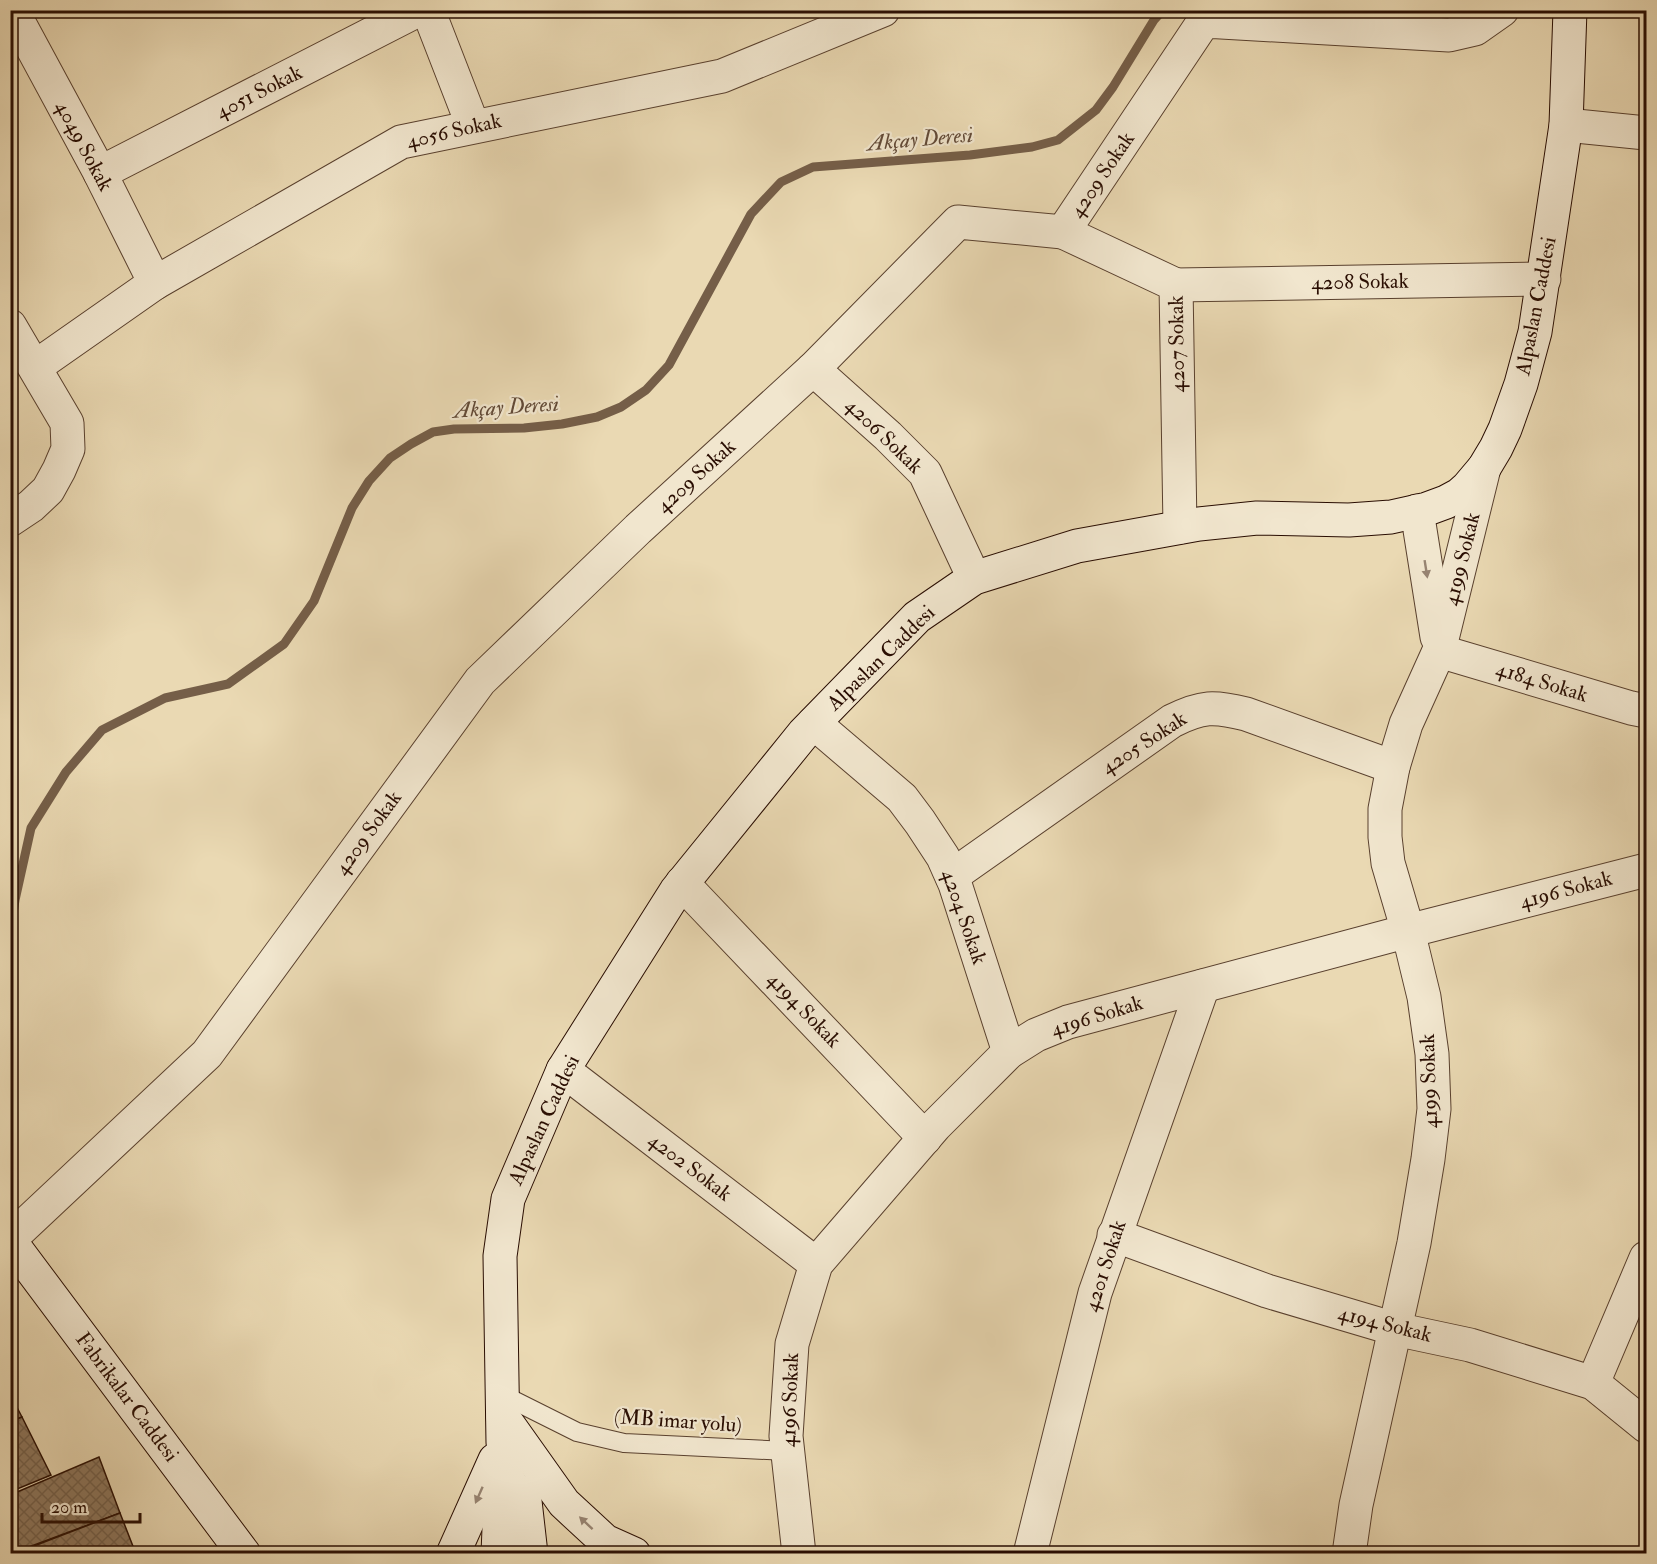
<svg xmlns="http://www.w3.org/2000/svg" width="1657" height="1564" viewBox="0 0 1657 1564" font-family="'IM FELL Double Pica',serif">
  <defs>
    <pattern id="building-cross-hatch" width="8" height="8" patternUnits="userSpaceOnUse" patternTransform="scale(1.5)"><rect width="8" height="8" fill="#8d775e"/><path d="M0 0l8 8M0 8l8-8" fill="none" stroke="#73604b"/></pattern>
  </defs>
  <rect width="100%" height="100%" fill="#ead9b3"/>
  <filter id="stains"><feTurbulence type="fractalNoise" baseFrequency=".00333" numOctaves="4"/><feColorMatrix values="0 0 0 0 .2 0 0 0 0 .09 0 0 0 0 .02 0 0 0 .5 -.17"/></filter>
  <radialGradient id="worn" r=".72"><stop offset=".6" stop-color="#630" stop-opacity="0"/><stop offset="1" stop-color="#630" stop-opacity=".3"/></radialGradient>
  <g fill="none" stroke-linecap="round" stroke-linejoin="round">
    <path stroke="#755e48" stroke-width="9" d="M10,934L15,900L31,828L66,772L102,730L165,698L228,684L284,644L314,601L352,508L369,481L390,458L411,444L433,432L454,429L524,428L562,424L597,417L621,407L646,390L669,365L751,214L781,182L813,167L970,155L1032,147L1058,140L1096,110L1113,87L1154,20L1163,10"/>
  </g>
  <g fill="url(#building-cross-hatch)" stroke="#290d02" stroke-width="1.5">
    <path d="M10,1394L22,1417L10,1422Z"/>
    <path d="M22,1417L51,1475L10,1492V1422Z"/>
    <path d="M99,1457L120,1513L10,1554V1495Z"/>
    <path d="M120,1513L136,1554H13Z"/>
  </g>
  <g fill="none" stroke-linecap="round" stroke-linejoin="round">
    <g stroke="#59402e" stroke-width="20">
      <path id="lane" d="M503,1395L577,1432L624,1443L787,1451"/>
    </g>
    <g stroke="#59402e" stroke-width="35">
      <g id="street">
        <path d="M12,10L100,173L155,283"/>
        <path d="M428,10L473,126"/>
        <path d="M1566,125L1646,133"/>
        <path d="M100,173L418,10"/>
        <path d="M1063,232L1176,285L1180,527"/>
        <path d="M1176,285L1544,279"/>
        <path d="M10,326L67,423L68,449L59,470L48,490L31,506L10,520"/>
        <path d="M35,367L155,283L401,142L722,76L883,10"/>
        <path d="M813,369L888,436L925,473L974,578"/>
        <path d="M1417,511L1437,637"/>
        <path d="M1439,651L1631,708L1646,711"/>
        <path d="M814,723L902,798L920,822L943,857L955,884L1009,1052"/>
        <path d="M952,876L1172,721C1202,706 1214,706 1246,714L1393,767"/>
        <path d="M682,883L925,1138"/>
        <path d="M563,1070L816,1264"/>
        <path d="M1114,1235L1267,1291L1395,1329L1470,1345L1593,1383L1646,1426"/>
        <path d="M10,1239L207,1054L480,681L638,529L813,369L958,222L1063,232L1204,21L1449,35L1475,29L1502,10"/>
        <path d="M1593,1383L1646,1258"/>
        <path d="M799,1554L786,1436L792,1344L816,1264L935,1126L1009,1052L1036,1035L1068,1022L1408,931L1646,870"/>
        <path d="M1030,1554L1095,1293L1203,986"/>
        <path d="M1349,1554L1356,1505L1414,1243L1428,1159L1434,1109L1432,1054L1424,997L1408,931L1388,863L1385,837V809L1393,767L1406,724L1439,651L1484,468"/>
      </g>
    </g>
    <g stroke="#290d02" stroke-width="35">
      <g id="secondary">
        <path d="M10,1241L244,1554"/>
        <path d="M503,1417L564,1503L605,1541L634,1554"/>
        <path d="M508,1481L525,1501L531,1554"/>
        <path d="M453,1554L495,1460"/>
        <path d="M498,1554L500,1503L508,1481L503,1442L500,1256L508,1199L563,1070L676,891L804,733L917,617L974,578L1077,546L1199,524L1257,518L1349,520L1391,517L1427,509L1446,502L1459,495L1468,487L1484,468L1496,448L1505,429L1521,384L1535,332L1566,125L1570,10"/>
      </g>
    </g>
    <use href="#lane" stroke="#f1e6ce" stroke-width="18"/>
    <use href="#street" stroke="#f1e6ce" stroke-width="33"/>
    <use href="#secondary" stroke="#f1e6ce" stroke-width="33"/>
  </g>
  <defs><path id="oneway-solid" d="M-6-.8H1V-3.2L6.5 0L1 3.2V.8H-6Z" transform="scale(1.5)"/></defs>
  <g fill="#978472">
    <use href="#oneway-solid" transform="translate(1426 569) rotate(81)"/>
    <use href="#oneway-solid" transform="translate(479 1495) rotate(114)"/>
    <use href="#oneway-solid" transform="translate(586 1523) rotate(-137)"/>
  </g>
  <g text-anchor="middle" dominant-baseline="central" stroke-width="4.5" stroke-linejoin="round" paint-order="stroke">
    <g font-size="21" fill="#290d02" stroke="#f1e6ce">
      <text transform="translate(259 92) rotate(-27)">4051 Sokak</text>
      <text transform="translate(454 131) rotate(-13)">4056 Sokak</text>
      <text transform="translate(84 146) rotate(62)">4049 Sokak</text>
      <text transform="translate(1102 175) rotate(-56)">4209 Sokak</text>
      <text transform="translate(1360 282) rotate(-1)">4208 Sokak</text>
      <text transform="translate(1536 306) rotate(-79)">Alpaslan Caddesi</text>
      <text transform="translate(1177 344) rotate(-91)">4207 Sokak</text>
      <text transform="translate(884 436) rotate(44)">4206 Sokak</text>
      <text transform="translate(696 476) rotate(-42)">4209 Sokak</text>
      <text transform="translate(1462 559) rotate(-76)">4199 Sokak</text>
      <text transform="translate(881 658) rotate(-44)">Alpaslan Caddesi</text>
      <text transform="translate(1542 682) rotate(17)">4184 Sokak</text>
      <text transform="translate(1144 743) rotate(-33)">4205 Sokak</text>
      <text transform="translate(368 833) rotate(-54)">4209 Sokak</text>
      <text transform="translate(1566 890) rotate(-15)">4196 Sokak</text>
      <text transform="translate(964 917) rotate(71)">4204 Sokak</text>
      <text transform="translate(804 1010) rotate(46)">4194 Sokak</text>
      <text transform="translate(1097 1016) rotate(-17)">4196 Sokak</text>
      <text transform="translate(1429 1081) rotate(-92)">4199 Sokak</text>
      <text transform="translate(544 1120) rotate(-65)">Alpaslan Caddesi</text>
      <text transform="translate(690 1167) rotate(37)">4202 Sokak</text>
      <text transform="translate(1105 1266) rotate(-72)">4201 Sokak</text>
      <text transform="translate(1385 1324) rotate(14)">4194 Sokak</text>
      <text transform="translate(127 1397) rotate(53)">Fabrikalar Caddesi</text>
      <text transform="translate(790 1400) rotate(-88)">4196 Sokak</text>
      <text transform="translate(678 1421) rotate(4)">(MB imar yolu)</text>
    </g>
    <g font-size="22" font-style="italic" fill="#624a37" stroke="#f1e6ce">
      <text transform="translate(920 139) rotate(-5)">Akçay Deresi</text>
      <text transform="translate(506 407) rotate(-4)">Akçay Deresi</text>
    </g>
  </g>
  <rect width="1657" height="1564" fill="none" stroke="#ead9b3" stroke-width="36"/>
  <rect x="12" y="12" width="1633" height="1540" fill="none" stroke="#290d02" stroke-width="3"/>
  <rect x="18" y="18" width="1621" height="1528" fill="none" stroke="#290d02" stroke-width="1.5"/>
  <path d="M42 1513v9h98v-9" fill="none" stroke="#290d02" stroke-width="3"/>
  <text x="51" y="1513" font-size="18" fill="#290d02" stroke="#f1e6ce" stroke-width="4.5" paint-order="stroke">20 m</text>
  <rect width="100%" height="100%" filter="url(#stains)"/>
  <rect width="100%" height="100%" fill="url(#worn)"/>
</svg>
